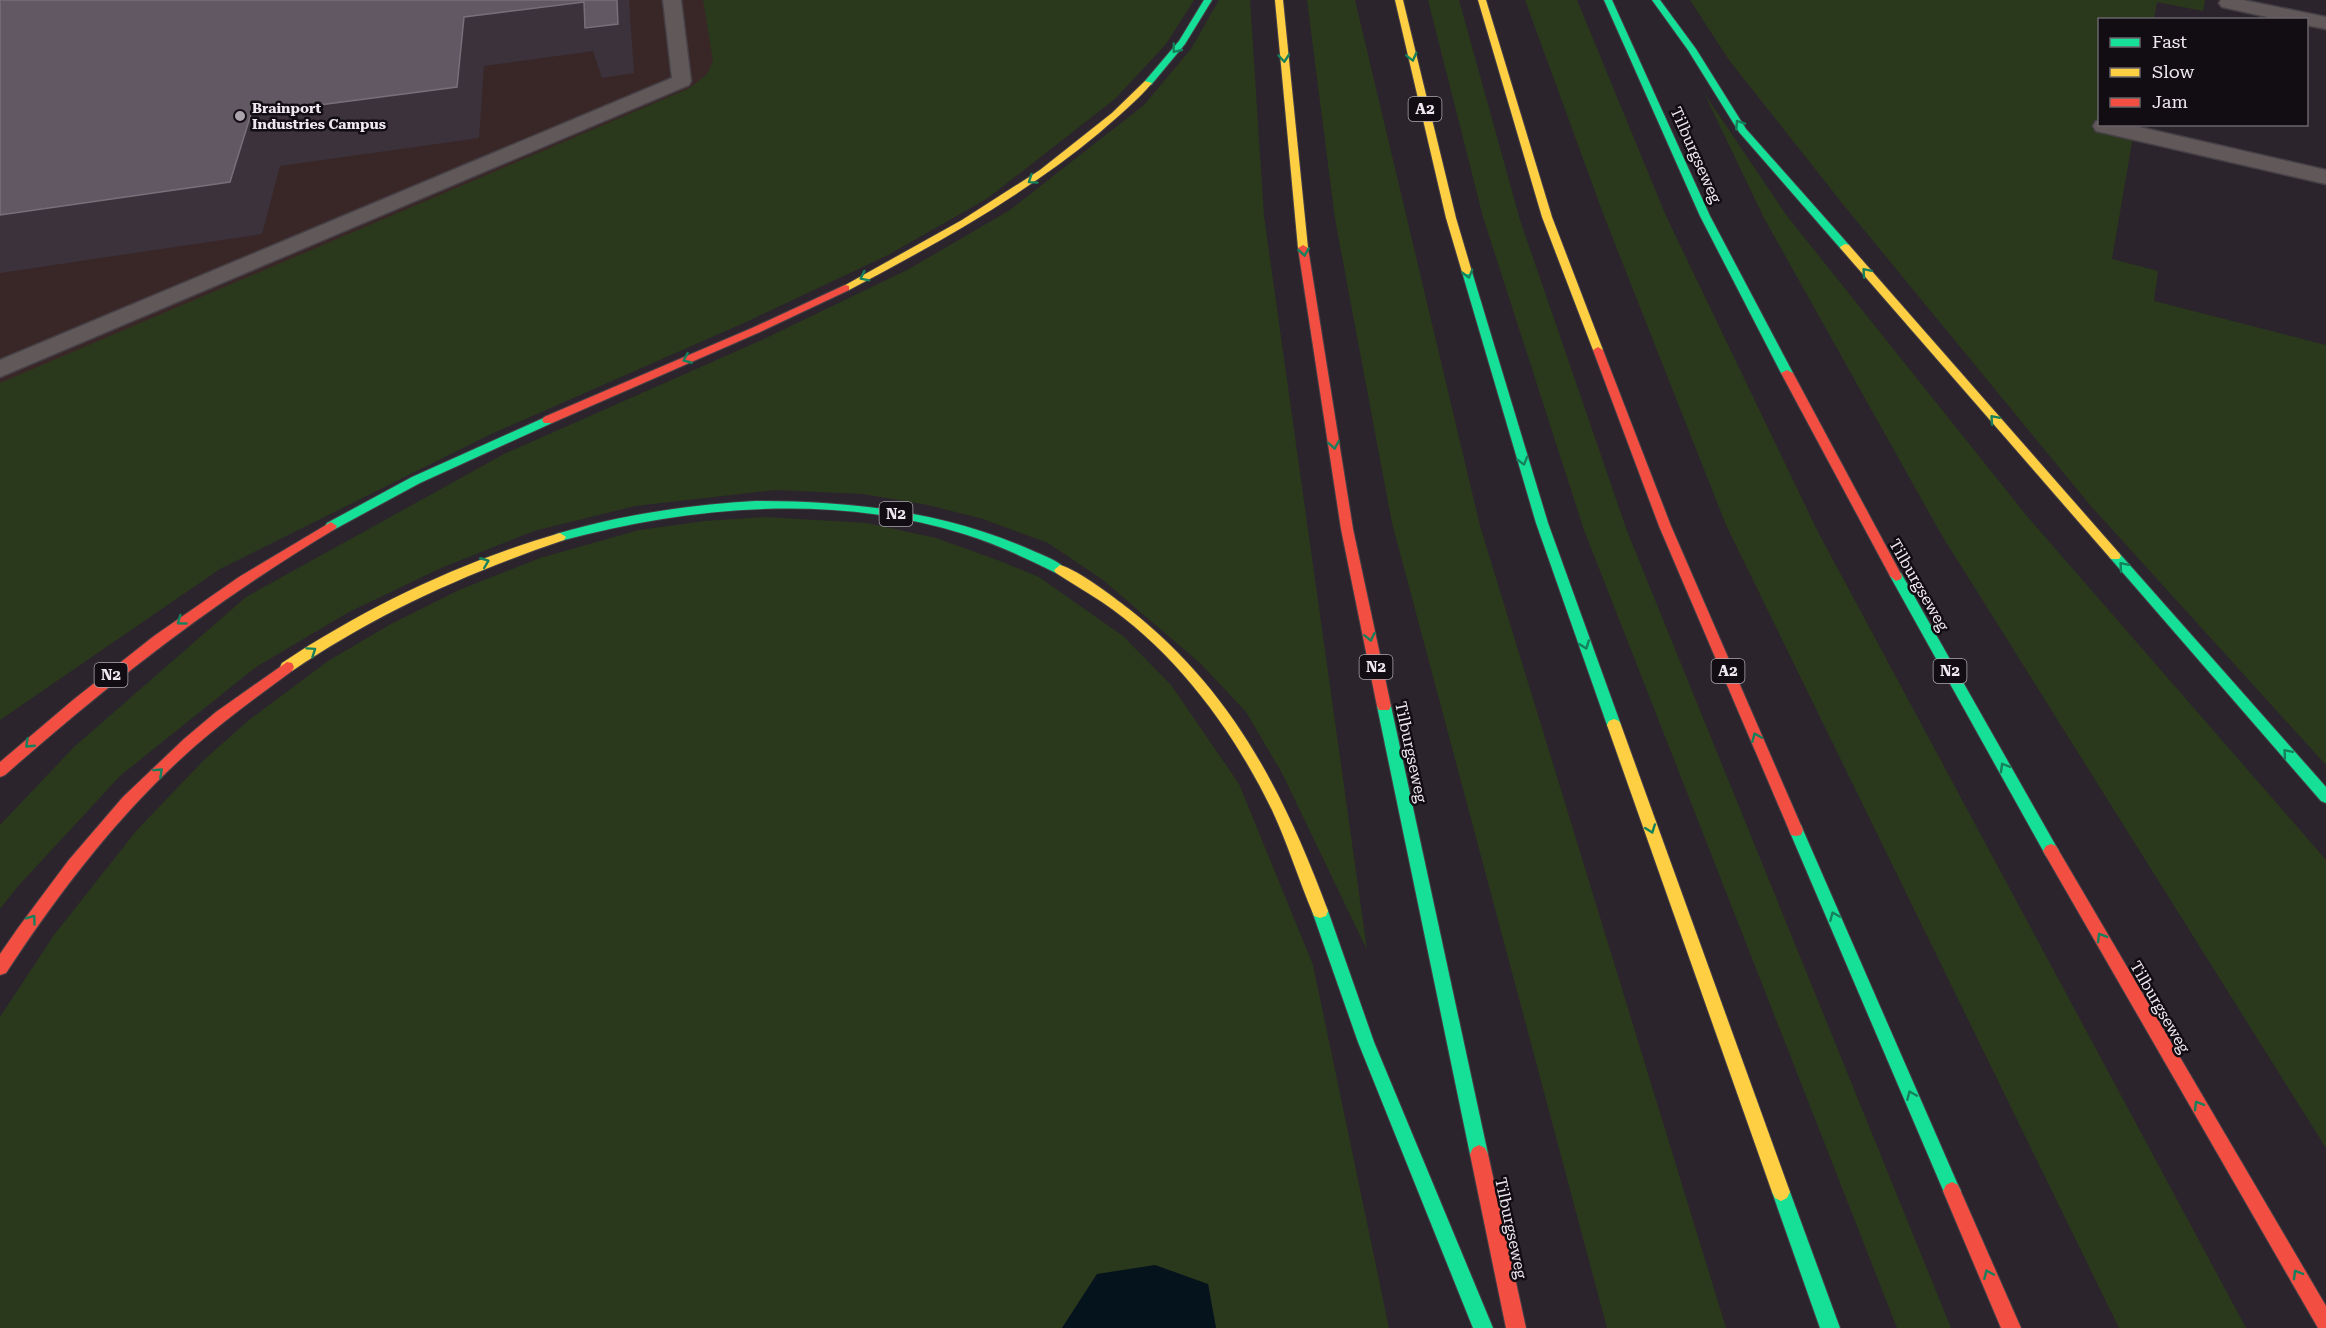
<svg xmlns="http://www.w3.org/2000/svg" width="2326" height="1328" viewBox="0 0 2326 1328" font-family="'Roboto Serif',serif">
  <rect width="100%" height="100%" fill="#2b242c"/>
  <path fill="#392727" d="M0,0H717L731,77L0,390Z"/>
  <g fill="#2a391c">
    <path d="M703,0H1194L1166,44L1115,99L988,198L888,255L746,322L489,435L220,569L0,720V383L690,88L707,74L713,61Z"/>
    <path d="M1219,0H1250L1264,216L1367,950L1282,773L1246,712L1201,664L1103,580L1048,543L983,519L928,505L863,494L776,490L635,506L534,531L441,568L349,612L256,667L121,775L19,885L0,909V825L74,747L246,597L504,454L764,339L909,269L1010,210L1144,105L1191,49Z"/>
    <path d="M1307,0H1355L1480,526L1726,1328H1607L1392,523L1335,219Z"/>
    <path d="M1428,0H1459L1520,220L1627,531L1951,1328H1897L1584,530L1483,217Z"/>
    <path d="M1525,0H1577L1666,216L1818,532L2246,1328H2119L1726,525L1604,216Z"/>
    <path d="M1690,0H2205L2203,11L2157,2L2154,19L2100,20V124L2135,125L2112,259L2158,271L2154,301L2326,345V765L2090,505L1846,208L1729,60Z"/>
    <path d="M1704,93L1787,216L2026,515L2326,860V1148L1941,534L1764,218Z"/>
    <path d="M765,517L867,523L936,538L1000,561L1039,577L1123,636L1171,685L1239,784L1313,965L1389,1328H1216L1208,1284L1097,1274L1062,1328H0V1017L54,935L137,830L205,759L249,720L328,661L391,624L459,590L540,558L639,530L705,521Z"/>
  </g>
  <path fill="#04131c" d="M1155,1265L1208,1284L1216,1328H1062L1097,1274Z"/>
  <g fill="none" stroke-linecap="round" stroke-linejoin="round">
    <g stroke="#464047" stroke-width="3">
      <path id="lane" d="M663,0H681L691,81L689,85L0,377V360L672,78Z"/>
    </g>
    <g stroke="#464047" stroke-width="3">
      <g id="street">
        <path d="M2221,0H2243L2326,17V29L2306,25V20H2281L2222,7L2219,3Z"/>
        <path d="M2096,121H2100V124H2126L2326,170V184L2096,131L2093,126Z"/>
      </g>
    </g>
    <g stroke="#464047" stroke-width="2">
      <g id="fast">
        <path d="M1204,0H1212L1185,44L1151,85H1145V81L1179,41Z"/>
        <path d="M1604,0H1612L1710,216L1793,373L1791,375H1783L1781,373L1700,216Z"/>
        <path d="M1652,0H1660L1696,49L1746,129L1849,245V249H1841L1739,132L1688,50Z"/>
        <path d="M1467,269L1472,272L1548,523L1621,725L1619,729H1609L1607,725L1536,523L1462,272Z"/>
        <path d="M548,416L552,417V423L420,483L335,529L331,530L325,526L327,523L412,477Z"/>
        <path d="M755,501C850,501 943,511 1031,550C1042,555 1060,561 1066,570L1064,573H1056C1026,558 996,544 964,534C833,493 690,506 560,541L554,537L556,534C621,515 687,505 755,501Z"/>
        <path d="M2115,551L2119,553L2326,787V803L2321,801L2111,559L2109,556Z"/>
        <path d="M1896,571L1901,573L2056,846L2059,851L2056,856L2051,858L2046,856L1890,576Z"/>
        <path d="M1384,700L1389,702L1391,706L1488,1154L1485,1160L1479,1163L1473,1160L1470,1154L1377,706L1379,702Z"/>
        <path d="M1796,824L1801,825L1803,830L1958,1185L1961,1191L1958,1197L1952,1200L1946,1197L1789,830L1791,825Z"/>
        <path d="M1320,904L1326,906L1328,911L1374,1042L1493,1328H1473L1358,1042L1312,911L1314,906Z"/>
        <path d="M1781,1183L1787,1186L1790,1192L1840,1328H1820L1772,1192L1775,1186Z"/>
      </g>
    </g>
    <g stroke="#464047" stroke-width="2">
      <g id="slow">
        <path d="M1275,0H1283L1308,248L1303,251L1298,248Z"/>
        <path d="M1395,0H1403L1456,218L1472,272L1471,274H1463L1462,272L1446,218Z"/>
        <path d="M1478,0H1486L1552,217L1603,350L1602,352L1598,353L1593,350L1542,217Z"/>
        <path d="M1145,81L1152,83C1137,101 1117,117 1099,133C1023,196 936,244 849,290H841L840,288L962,220L1040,170L1112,113Z"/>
        <path d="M1845,244L1849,245L2119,553L2121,556L2119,559H2111L1841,249L1840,247Z"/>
        <path d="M560,533L566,537L564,540C467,573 377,613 292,671H282L280,667L282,663C368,606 461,562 560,533Z"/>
        <path d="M1060,565C1080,571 1112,596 1129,609C1231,689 1284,792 1328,911L1326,916L1320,918L1314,916C1299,881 1288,844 1272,810C1233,730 1176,652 1102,602C1087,592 1071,583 1056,573L1054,570Z"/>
        <path d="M1614,719L1619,721L1621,725L1790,1192L1787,1198L1781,1201L1775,1198L1772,1192L1607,725L1609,721Z"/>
      </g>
    </g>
    <g stroke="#464047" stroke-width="2">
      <g id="jam">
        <path d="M1303,245L1308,248L1353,529L1391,706L1389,710H1379L1377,706L1341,529L1298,248Z"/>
        <path d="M845,285L849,286V290L760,332L552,423H544L542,420L544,417L752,328Z"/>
        <path d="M1598,347L1603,350L1671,526L1803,830L1801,835L1796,836L1791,835L1789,830L1659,526L1593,350Z"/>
        <path d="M1787,370L1793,373L1902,576L1901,579L1896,581L1890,576L1781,373Z"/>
        <path d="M331,522L337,526L335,529C216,600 109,683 5,775L0,777V762L73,700L154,636L239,577Z"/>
        <path d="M287,662L292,663L294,667L292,671C259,695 226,719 195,746C120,812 60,891 6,973L0,975V954L18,928L68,861L123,797L184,739L216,712Z"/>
        <path d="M2051,844L2056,846L2326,1306V1328H2318L2046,856L2043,851L2046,846Z"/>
        <path d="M1479,1145L1485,1148L1488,1154L1526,1328H1506L1470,1154L1473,1148Z"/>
        <path d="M1952,1182L1958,1185L2021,1328H2001L1943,1191L1946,1185Z"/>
      </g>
    </g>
    <use href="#lane" fill="#615859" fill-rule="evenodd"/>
    <use href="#street" fill="#615859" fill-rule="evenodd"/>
    <use href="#fast" fill="#16e098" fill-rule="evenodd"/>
    <use href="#slow" fill="#ffcf43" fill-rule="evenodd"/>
    <use href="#jam" fill="#f24e42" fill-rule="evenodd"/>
  </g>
  <path fill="#3b323c" d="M617,0H629L634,73L602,78L593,51L484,66L479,138L280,166L262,234L0,273V215L251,114L464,17L584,2Z"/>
  <path fill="#625863" stroke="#786f79" stroke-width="1.5" d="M0,0H617L618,24L585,28L584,2L464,17L457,87L251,114L230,182L0,215Z"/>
  <defs><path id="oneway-chevron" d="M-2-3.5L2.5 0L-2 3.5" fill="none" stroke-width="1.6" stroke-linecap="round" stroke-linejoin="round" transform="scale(1.5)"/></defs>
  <g stroke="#14815c">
    <use href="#oneway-chevron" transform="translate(1176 49) rotate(128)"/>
    <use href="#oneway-chevron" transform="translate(1412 57) rotate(76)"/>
    <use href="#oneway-chevron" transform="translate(1284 58) rotate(85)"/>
    <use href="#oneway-chevron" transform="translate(1739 124) rotate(-124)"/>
    <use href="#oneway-chevron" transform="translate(1032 180) rotate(146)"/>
    <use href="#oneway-chevron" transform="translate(1304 252) rotate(81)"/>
    <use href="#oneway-chevron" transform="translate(1866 272) rotate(-131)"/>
    <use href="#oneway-chevron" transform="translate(1468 274) rotate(74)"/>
    <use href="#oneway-chevron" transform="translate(864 277) rotate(154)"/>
    <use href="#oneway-chevron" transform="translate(687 359) rotate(157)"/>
    <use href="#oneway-chevron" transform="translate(1994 419) rotate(-131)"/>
    <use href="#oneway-chevron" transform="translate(1334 445) rotate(81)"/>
    <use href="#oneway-chevron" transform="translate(1523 461) rotate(74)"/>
    <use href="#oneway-chevron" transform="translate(485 562) rotate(-22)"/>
    <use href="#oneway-chevron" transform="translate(2123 566) rotate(-131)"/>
    <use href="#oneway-chevron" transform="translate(181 621) rotate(144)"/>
    <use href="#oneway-chevron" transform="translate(1370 637) rotate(78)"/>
    <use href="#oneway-chevron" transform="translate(1585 645) rotate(70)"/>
    <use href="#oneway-chevron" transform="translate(312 651) rotate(-34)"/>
    <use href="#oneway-chevron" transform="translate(1756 737) rotate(-113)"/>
    <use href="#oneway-chevron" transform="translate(29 744) rotate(137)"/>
    <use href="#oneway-chevron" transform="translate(2287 753) rotate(-131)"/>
    <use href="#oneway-chevron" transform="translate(2004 767) rotate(-120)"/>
    <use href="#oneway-chevron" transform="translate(159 772) rotate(-42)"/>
    <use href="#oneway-chevron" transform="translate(1651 829) rotate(70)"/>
    <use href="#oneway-chevron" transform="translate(1834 916) rotate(-113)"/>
    <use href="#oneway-chevron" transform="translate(32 919) rotate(-54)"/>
    <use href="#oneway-chevron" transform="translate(2101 937) rotate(-120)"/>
    <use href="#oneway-chevron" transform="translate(1911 1095) rotate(-113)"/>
    <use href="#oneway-chevron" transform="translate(2198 1105) rotate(-120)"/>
    <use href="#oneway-chevron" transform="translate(1988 1274) rotate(-113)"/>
    <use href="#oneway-chevron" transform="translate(2297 1274) rotate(-120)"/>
  </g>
  <circle fill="#aaa3ab" stroke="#120d13" stroke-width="2" cx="240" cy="116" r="6"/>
  <g text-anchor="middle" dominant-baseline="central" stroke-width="5" stroke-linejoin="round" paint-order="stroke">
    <g font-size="14" font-weight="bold" fill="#efe7f0" stroke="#120d13" text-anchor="start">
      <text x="252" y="108">Brainport<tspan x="252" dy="16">Industries Campus</tspan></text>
    </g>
    <g fill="#120d13" stroke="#ada6ae" stroke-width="1.5">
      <rect x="1408.5" y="97" width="33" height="24" rx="4.5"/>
      <rect x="879.5" y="502" width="33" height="24" rx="4.5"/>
      <rect x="1359.5" y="655" width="33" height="24" rx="4.5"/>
      <rect x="1711.5" y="659" width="33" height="24" rx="4.5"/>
      <rect x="1933.5" y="659" width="33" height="24" rx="4.5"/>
      <rect x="94.5" y="663" width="33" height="24" rx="4.5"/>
    </g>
    <g font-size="15" font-weight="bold" fill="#efe7f0">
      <text x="1425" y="109">A2</text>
      <text x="896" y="514">N2</text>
      <text x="1376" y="667">N2</text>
      <text x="1728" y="671">A2</text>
      <text x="1950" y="671">N2</text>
      <text x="111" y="675">N2</text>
    </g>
    <g font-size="16" fill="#efe7f0" stroke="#120d13">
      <text transform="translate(1696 155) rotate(66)">Tilburgseweg</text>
      <text transform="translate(1919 585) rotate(60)">Tilburgseweg</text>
      <text transform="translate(1411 752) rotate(78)">Tilburgseweg</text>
      <text transform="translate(2160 1007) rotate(60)">Tilburgseweg</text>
      <text transform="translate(1511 1228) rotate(78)">Tilburgseweg</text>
    </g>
  </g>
  <rect x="2098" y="18" width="210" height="108" fill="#120d13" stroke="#6a646b" stroke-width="1.5"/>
  <rect x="2110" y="38" width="30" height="9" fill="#16e098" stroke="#6a646b" stroke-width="1.5"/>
  <text x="2152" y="48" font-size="18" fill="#efe7f0">Fast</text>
  <rect x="2110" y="68" width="30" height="9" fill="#ffcf43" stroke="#6a646b" stroke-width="1.5"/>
  <text x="2152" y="78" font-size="18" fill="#efe7f0">Slow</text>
  <rect x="2110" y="98" width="30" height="9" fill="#f24e42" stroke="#6a646b" stroke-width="1.5"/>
  <text x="2152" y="108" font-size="18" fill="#efe7f0">Jam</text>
</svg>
